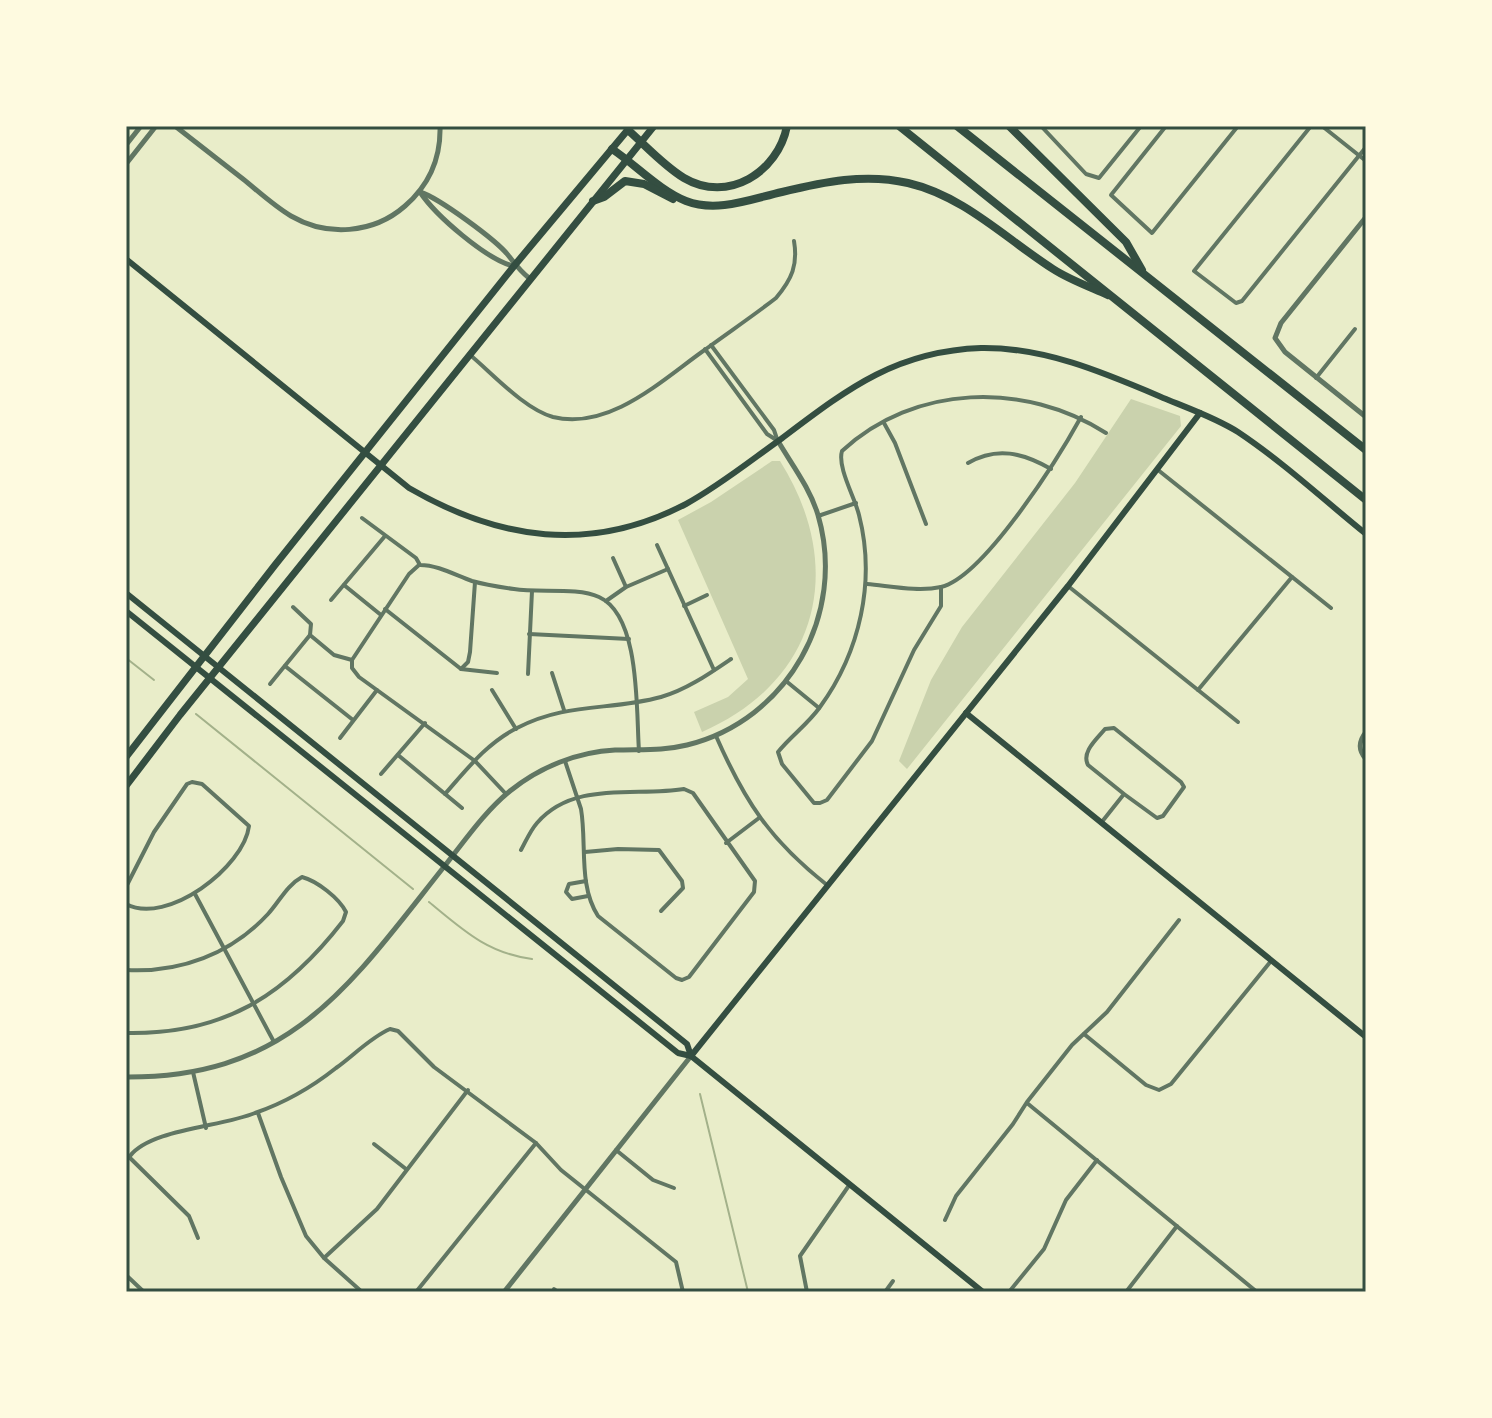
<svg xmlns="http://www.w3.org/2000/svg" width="1492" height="1418" viewBox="0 0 1492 1418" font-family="Cabin,sans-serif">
  <rect width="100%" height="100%" fill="#e9edc9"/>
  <g fill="#cad2ad">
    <path d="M1131,399L1180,416L1181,426L907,769L899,761L931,680L962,627L1075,483Z"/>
    <path d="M772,461H780C847,567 819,681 702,732L694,712L728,697L748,679L678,520L711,502Z"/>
  </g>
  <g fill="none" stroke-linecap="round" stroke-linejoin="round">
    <g stroke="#a3b18a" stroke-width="2">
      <path d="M126,658L154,680"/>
      <path d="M196,714L413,889"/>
      <path d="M429,902C463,930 487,953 532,959"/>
      <path d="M700,1094L748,1292"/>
    </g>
    <g stroke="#617663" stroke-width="4">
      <path d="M1041,126L1086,174L1099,178L1141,126"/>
      <path d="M1166,126L1111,195L1152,233L1238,126"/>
      <path d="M1311,126L1194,271L1236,303L1242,301L1366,147"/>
      <path d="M1322,126L1366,161"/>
      <path d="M711,345L774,430L777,439"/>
      <path d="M705,349L767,434L778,441"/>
      <path d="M469,354C492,373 524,409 553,417C610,431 663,379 706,349C729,332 753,316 776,298C792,279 798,265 794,241"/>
      <path d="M1316,378L1355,329"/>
      <path d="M884,423L895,443L926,524"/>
      <path d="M968,463C997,446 1023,453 1051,469"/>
      <path d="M1158,470L1331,608"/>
      <path d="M818,516L856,503"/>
      <path d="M362,518L416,558L420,565C438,565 455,575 472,581C486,585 500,587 514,589C539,593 577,587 599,597C641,616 636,712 639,751"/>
      <path d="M657,545L714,670"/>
      <path d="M613,558L626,587"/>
      <path d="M867,584C890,586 918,592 941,587C984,577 1059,457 1081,417"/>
      <path d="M344,585L381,615"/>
      <path d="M1068,586L1238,722"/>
      <path d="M941,587V606L914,650L872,741L827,800L820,803H814L782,764L778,752C791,736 808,724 820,707C860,652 876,581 859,515C855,498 837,467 842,451C914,384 1025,381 1106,433"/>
      <path d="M331,600L385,536"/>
      <path d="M606,601L626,587L668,569"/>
      <path d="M684,606L707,595"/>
      <path d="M293,607L311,624L310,635L334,655L352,660V668L359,677L475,761L506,794"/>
      <path d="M385,609L461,669L497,673"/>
      <path d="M529,634L629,639"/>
      <path d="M352,660L409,574L419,565"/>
      <path d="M285,666L353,720"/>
      <path d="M461,669L468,662L470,652L475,582"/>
      <path d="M552,673L564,710"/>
      <path d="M528,674L532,591"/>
      <path d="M786,681L819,708"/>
      <path d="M270,684L310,635"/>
      <path d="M492,690L516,729"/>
      <path d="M1198,690L1292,577"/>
      <path d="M716,736C745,802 770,840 827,885"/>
      <path d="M340,738L377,690"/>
      <path d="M398,755L462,808"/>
      <path d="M381,774L425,723"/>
      <path d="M445,794C467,769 487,743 517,728C567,702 610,711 661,697C686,690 709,674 731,659"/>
      <path d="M1101,823L1124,794L1088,765C1081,752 1097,739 1105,729L1114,728L1181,782L1184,787L1163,816L1157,818L1124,794"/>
      <path d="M726,843L759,818"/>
      <path d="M521,850C526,841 530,831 537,823C574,780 636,797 684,789L693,793L755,881L754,892L689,977L682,980L676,978L598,916C578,885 587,844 581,809L565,761"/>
      <path d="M585,852L618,849L659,850L682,881L683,888L661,911"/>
      <path d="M586,881L569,884L566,892L572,899L588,896"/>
      <path d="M126,887L154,832L187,784L192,782L202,784L249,826C244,867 167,926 126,904"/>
      <path d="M195,894L274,1042"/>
      <path d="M126,970C180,973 231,954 268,914C279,902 287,885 302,877C317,881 339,898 346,912L343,921C285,996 223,1035 126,1033"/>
      <path d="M1084,1034L1146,1085L1159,1090L1171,1084L1271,961"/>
      <path d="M193,1072L206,1128"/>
      <path d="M1027,1103L1257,1292"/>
      <path d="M258,1113L281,1177L306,1236L324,1258L362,1292"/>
      <path d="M374,1144L406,1169"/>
      <path d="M616,1150L653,1180L674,1188"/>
      <path d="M126,1154L189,1216L198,1238"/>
      <path d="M130,1156C151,1129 221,1127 255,1113C284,1103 312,1087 336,1068C353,1056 371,1037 390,1029L398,1031L434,1067L536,1143L561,1170L676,1262L683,1292"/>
      <path d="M945,1220L956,1196L1013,1124L1027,1102L1072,1045L1107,1012L1179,920"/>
      <path d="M324,1258L377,1209L468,1090"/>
      <path d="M126,1275L144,1292"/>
      <path d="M554,1289L558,1292"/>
      <path d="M416,1292L536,1143"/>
      <path d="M807,1292L800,1256L850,1184"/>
      <path d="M885,1292L893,1281"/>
      <path d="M1009,1292L1044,1249L1066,1200L1097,1160"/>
      <path d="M1126,1292L1177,1226"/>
    </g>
    <g stroke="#617663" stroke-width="5">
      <path d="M175,126C198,144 220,161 243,179C258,191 274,206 291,216C327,237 373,234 405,206C429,185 441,159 440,126"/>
      <path d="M126,145L141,126"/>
      <path d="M126,164L156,126"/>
      <path d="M420,192C439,198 496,240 508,255C516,265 519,270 529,278"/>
      <path d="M420,192C436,216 486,259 513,266"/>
      <path d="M1366,217L1281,323L1275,338L1285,352L1366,417"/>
      <path d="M1366,732C1358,742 1358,750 1366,759"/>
      <path d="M126,1077C291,1078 350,985 443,868C464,842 484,812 510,791C540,767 577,752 615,750C640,749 663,751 687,745C788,720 847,614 818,515C810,488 792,465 778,441"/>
      <path d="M504,1292L691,1056"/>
    </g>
    <g stroke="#344e41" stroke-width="6">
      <path d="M126,259L409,488C499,540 590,554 686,504C719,486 750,461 781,439C846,390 895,351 981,348C1046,347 1107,374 1166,399C1190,409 1216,418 1238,432C1283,462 1324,500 1366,534"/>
      <path d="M126,593L687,1044L691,1056"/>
      <path d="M126,611L678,1053L691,1056L983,1292"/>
      <path d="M966,713L1366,1037"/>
      <path d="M691,1056L1068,586L1200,413"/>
    </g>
    <g stroke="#344e41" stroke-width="7">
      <path d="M126,757L275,565L514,266L631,126"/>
      <path d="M126,786L180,715L654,126"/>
    </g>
    <g stroke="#344e41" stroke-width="8">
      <path d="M899,126L1366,500"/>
      <path d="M957,126L1366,450"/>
      <path d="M1009,126L1126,242L1142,270"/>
      <path d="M628,130C646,146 664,166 684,178C728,204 778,172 787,126"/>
      <path d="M612,149C636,165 659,190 686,201C717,213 751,199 782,192C823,182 865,173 908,183C964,196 1006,239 1053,269C1070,280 1090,287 1108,295"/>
      <path d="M593,201L604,197L625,181L644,184L673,199"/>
    </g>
  </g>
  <rect width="1492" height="1418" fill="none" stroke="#fefae0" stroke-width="256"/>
  <rect x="128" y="128" width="1236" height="1162" fill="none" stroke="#344e41" stroke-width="3"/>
</svg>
